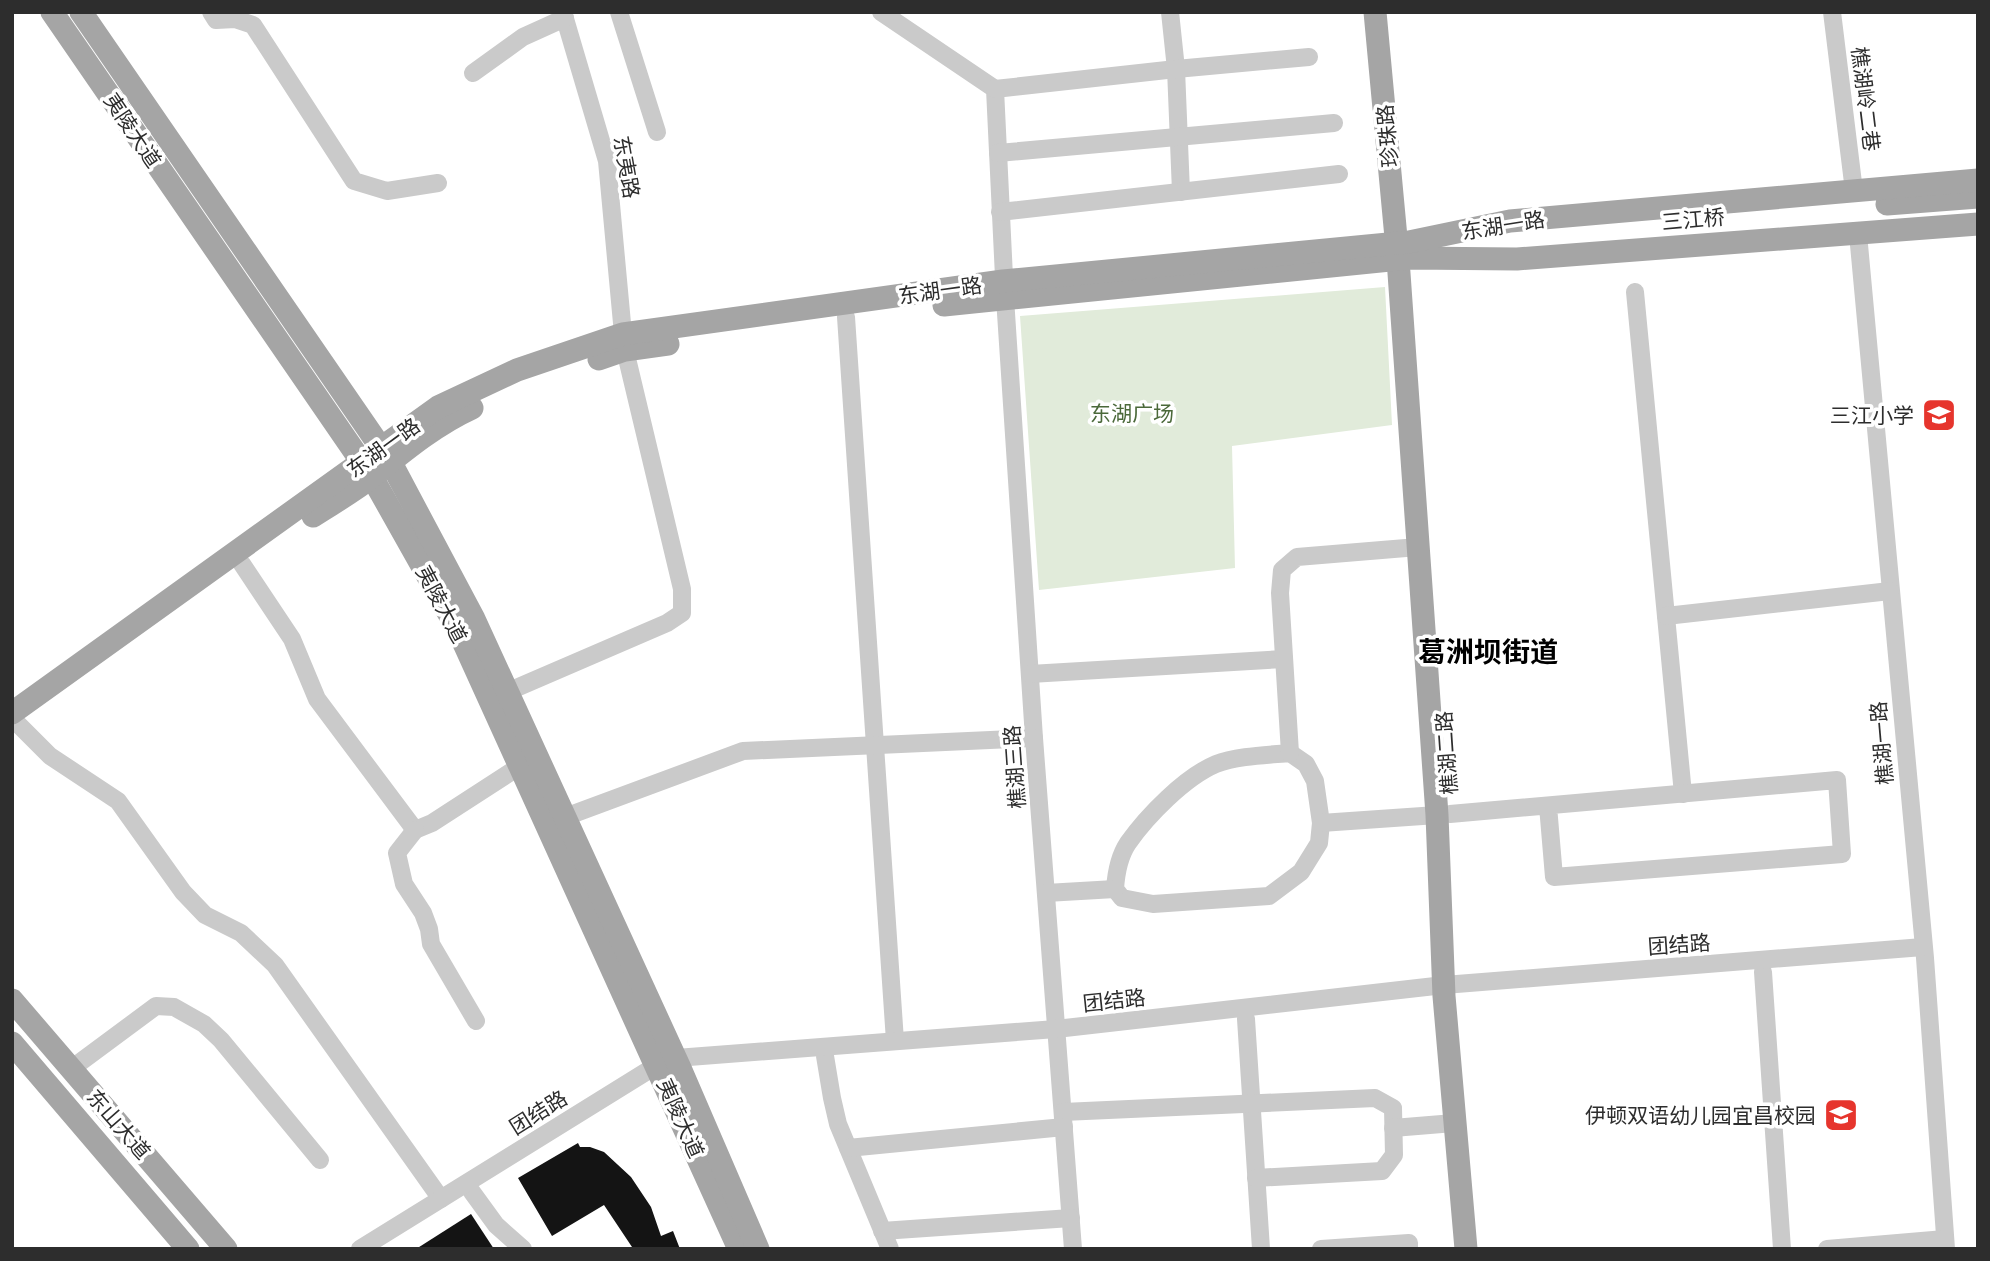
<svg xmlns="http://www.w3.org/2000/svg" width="1990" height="1261" viewBox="0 0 1990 1261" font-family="'Noto Sans','Noto Sans SC',sans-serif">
  <rect width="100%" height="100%" fill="#fff"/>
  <path fill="#e1ebda" d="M1385,287L1392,425L1232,446L1235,568L1039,590L1020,316Z"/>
  <g fill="#141414">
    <path d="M578,1143L580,1147H590L604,1152L631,1177L651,1207L661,1236L673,1231L680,1249H630L632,1247L604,1205L552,1236L518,1178Z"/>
    <path d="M471,1214L494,1249H416Z"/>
  </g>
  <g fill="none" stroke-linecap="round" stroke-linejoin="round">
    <g stroke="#cacaca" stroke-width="18">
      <path d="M211,12L216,20L235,19L253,25L354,181L387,191L438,183"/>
      <path d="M563,12L607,161L623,334"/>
      <path d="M619,12L657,132"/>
      <path d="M881,12L995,89L1005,298L1034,738L1073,1249"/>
      <path d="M1170,12L1176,69L1181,192"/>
      <path d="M1832,12L1854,191"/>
      <path d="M473,73L523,37L565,18"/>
      <path d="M995,89L1176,69L1309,57"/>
      <path d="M998,153L1334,123"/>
      <path d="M1000,212L1339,174"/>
      <path d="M1858,234L1925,958L1946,1249"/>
      <path d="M1635,292L1683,794"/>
      <path d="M846,317L895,1041"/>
      <path d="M242,564L292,639L317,699L415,830L432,823L520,766"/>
      <path d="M1666,616L1890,591"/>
      <path d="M1030,674L1284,659"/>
      <path d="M507,692L667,623L682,613V589L625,350"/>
      <path d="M17,723L50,756L118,801L183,892L205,915L241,933L275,965L441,1199"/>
      <path d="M1290,753L1306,764L1315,781L1321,823L1319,843L1301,872L1269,896L1153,904L1122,898L1115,889C1116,874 1120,855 1128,843C1147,816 1185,777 1216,764C1236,756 1268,755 1290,753Z"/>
      <path d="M1290,753L1280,593L1282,570L1297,557L1418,547"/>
      <path d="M1450,814L1837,780L1842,854L1554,877L1548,806"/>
      <path d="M565,817L743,751L1034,738"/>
      <path d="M1321,823L1437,815"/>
      <path d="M415,830L397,853L404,884L423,913L429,929L431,944L476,1021"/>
      <path d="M1046,893L1115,889"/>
      <path d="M1763,972L1782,1249"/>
      <path d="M1246,1019L1261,1249"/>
      <path d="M825,1056L832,1098L838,1124L890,1249"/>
      <path d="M71,1069L156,1006L174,1007L204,1024L221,1040L320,1160"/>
      <path d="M1063,1112L1375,1098L1393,1108L1394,1155L1382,1171L1256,1178"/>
      <path d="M1393,1128L1454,1123"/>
      <path d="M848,1148L1064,1127"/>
      <path d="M472,1192L496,1225L523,1249"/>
      <path d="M882,1231L1071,1218"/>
      <path d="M360,1249L657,1065L676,1058L1056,1029L1444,985L1923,947"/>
      <path d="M1321,1249L1409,1243V1249"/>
      <path d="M1827,1249L1945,1239"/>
    </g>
    <g stroke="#a5a5a5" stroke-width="23">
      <path d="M52,12L372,477L457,628L739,1249"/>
      <path d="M81,12L390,461L474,619L680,1068L758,1249"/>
      <path d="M1375,12L1398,259L1437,815L1444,996L1466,1249"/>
      <path d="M1887,204L1978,197"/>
      <path d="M944,305L1410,258L1517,259L1978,224"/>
      <path d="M599,359L625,350L668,344"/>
      <path d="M313,516C333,503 355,491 373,476C404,451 435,425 472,408"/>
      <path d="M12,713L438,407L517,370L623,334L1003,281L1409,242L1510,221L1978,180"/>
      <path d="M12,1000L226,1249"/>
      <path d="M12,1043L188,1249"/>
    </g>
  </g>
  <defs>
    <g id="school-square" transform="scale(1.75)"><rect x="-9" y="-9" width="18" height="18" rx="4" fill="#e6352d" stroke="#fff"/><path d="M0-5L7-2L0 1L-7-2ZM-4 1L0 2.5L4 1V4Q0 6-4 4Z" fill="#fff"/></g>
  </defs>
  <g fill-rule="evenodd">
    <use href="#school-square" x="1939" y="415"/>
    <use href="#school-square" x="1841" y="1115"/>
  </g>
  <g text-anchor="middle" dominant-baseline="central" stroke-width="7" stroke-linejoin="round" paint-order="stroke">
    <g font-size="21" fill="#2d2d2d" stroke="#fff">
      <text transform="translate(1866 99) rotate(83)">樵湖岭二巷</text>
      <text transform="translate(133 130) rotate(56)">夷陵大道</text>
      <text transform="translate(1387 136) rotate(-95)">珍珠路</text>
      <text transform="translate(627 167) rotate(80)">东夷路</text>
      <text transform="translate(1693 219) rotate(-5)">三江桥</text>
      <text transform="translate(1503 225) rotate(-9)">东湖一路</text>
      <text transform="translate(940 290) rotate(-8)">东湖一路</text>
      <text transform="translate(383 447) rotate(-36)">东湖一路</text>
      <text transform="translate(442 604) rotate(62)">夷陵大道</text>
      <text transform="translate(1881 743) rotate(-95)">樵湖一路</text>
      <text transform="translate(1446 753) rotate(-94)">樵湖二路</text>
      <text transform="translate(1014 767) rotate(-94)">樵湖三路</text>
      <text transform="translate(1679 944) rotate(-4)">团结路</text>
      <text transform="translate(1114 1000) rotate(-6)">团结路</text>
      <text transform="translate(538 1112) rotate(-32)">团结路</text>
      <text transform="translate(681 1118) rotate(66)">夷陵大道</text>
      <text transform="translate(119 1124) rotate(49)">东山大道</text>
    </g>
    <g font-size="21" fill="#4b693a" stroke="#fff">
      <text x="1132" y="413">东湖广场</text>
    </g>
    <g font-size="21" fill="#2d2d2d" stroke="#fff" text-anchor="end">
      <text x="1914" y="415">三江小学</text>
      <text x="1816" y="1115">伊顿双语幼儿园宜昌校园</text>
    </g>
    <g font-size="28" font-weight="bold" fill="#000" stroke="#fff">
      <text x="1488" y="651">葛洲坝街道</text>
    </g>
  </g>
  <rect width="1990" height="1261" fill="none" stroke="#2d2d2d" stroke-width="28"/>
</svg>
